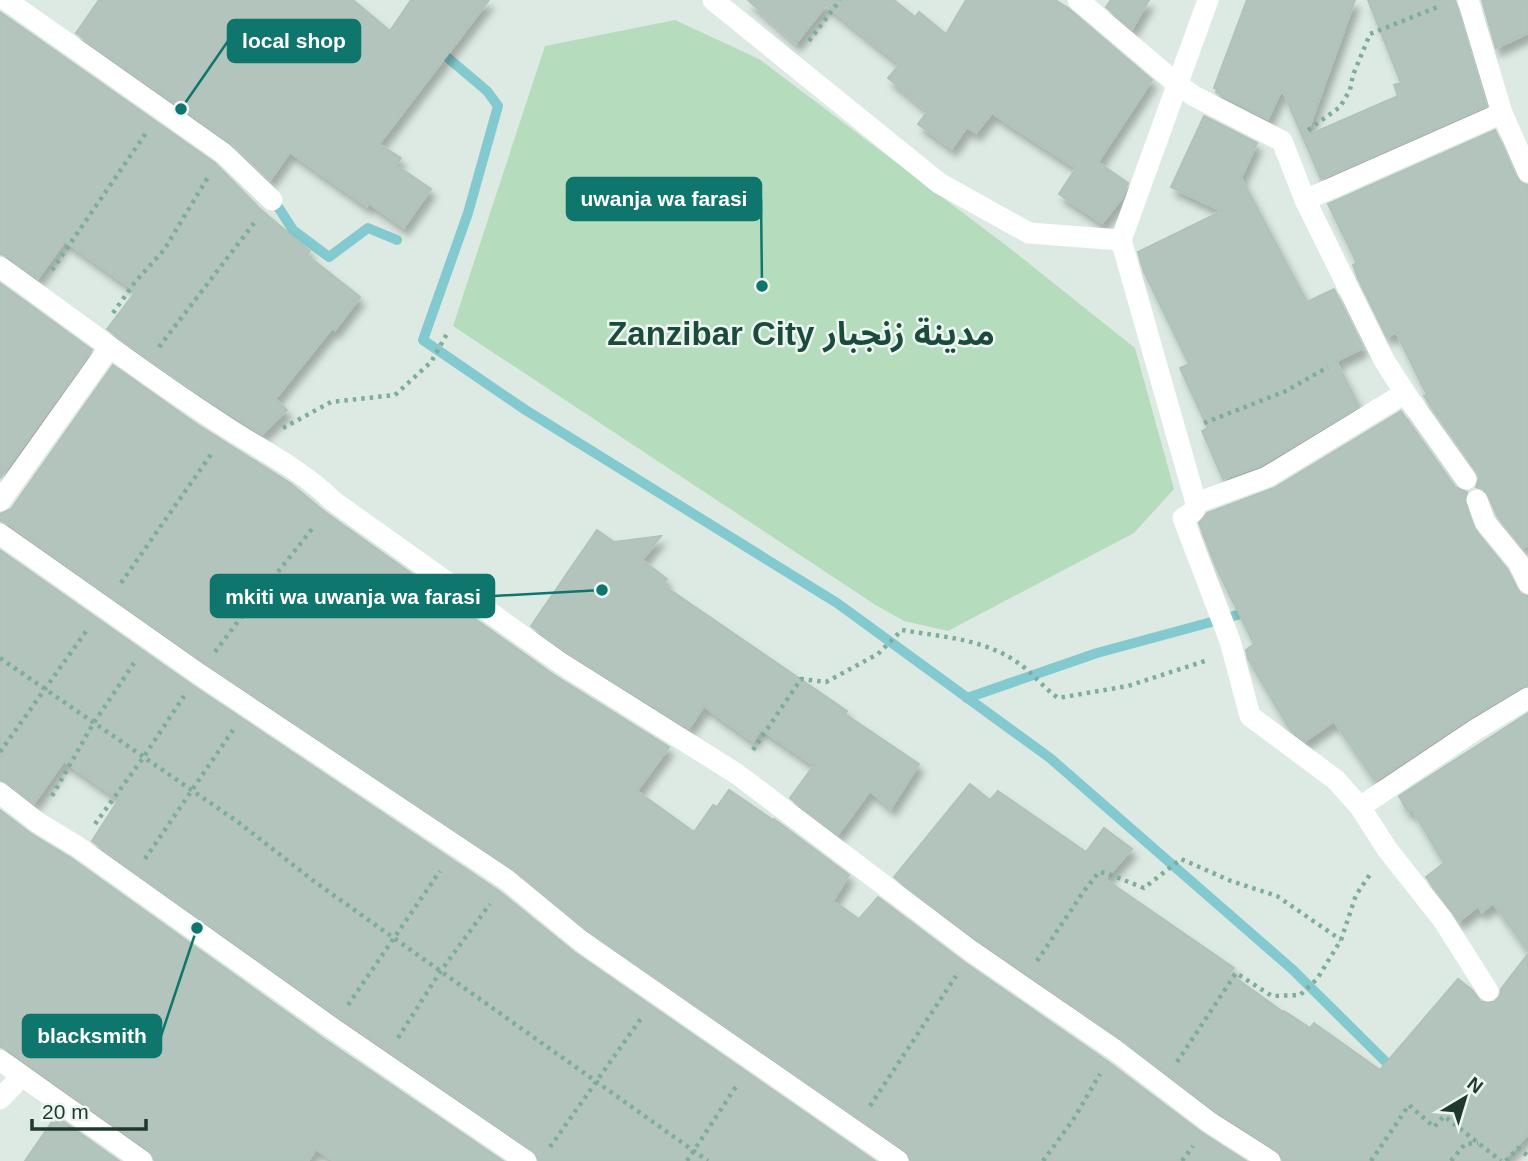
<svg xmlns="http://www.w3.org/2000/svg" width="1528" height="1161" viewBox="0 0 1528 1161" font-family="Arial,'Noto Sans Arabic',sans-serif">
  <defs>
    <filter id="shadow"><feDropShadow dx="4.5" dy="8" stdDeviation="3.5" flood-color="#0004"/></filter>
  </defs>
  <rect width="100%" height="100%" fill="#ddeae3"/>
  <path fill="#b5dcbd" d="M675,20L759,59L1007,246L1135,348L1174,489L1134,533L948,631L904,621L874,604L453,326L545,46Z"/>
  <g fill="none" stroke-linecap="round" stroke-linejoin="round">
    <g stroke="#83cad0" stroke-width="10">
      <path d="M435,47L487,91L498,106L468,213L423,340L524,409L837,603L1050,758L1292,969L1397,1073"/>
      <path d="M271,196L293,230L329,257L368,228L397,240"/>
      <path d="M967,698L1097,653L1252,611"/>
    </g>
  </g>
  <g fill="#b3c4bc" stroke="#b0c3ba" stroke-width="2" filter="url(#shadow)">
    <path d="M99,0H353L390,31L411,0H489L379,144L401,158L396,165L431,189L404,227L369,203L367,206L290,152L270,180L231,142L76,33Z"/>
    <path d="M748,0H894L915,17L919,12L946,34L966,0H1055L1068,8L1152,80L1098,162L1128,183L1122,198L1102,223L1059,194L1076,168L992,113L976,133L967,127L952,148L918,124L928,111L888,78L900,64L826,5L796,43Z"/>
    <path d="M1111,0H1149L1132,29L1106,7Z"/>
    <path d="M1247,0H1355L1306,136L1398,96L1394,85L1401,83L1368,0H1455L1486,106L1321,179L1282,89L1268,119L1216,92L1217,89L1214,88Z"/>
    <path d="M1482,0H1528V33L1496,48Z"/>
    <path d="M0,12L215,163L261,210L310,251L307,255L360,297L335,330L332,328L275,399L287,410L262,434L180,381L107,329L136,291L65,241L38,278L8,256L0,254Z"/>
    <path d="M1204,116L1257,143L1241,178L1307,302L1334,289L1363,348L1336,361L1359,406L1261,465L1223,479L1202,431L1208,428L1180,368L1189,364L1144,272L1138,252L1222,211L1171,187Z"/>
    <path d="M1495,130L1516,177L1521,183L1528,185V545L1523,548L1497,515L1486,490L1476,487L1479,478L1477,472L1424,396L1427,395L1396,332L1387,337L1358,278L1353,265L1357,263L1328,204Z"/>
    <path d="M0,283L92,350L0,478Z"/>
    <path d="M113,365L195,423L290,483L325,512L554,675L669,747L637,791L694,832L713,805L717,807L729,790L773,820L774,819L849,875L833,901L859,919L878,897L964,962L1107,1061L1201,1132L1246,1161H911L905,1150L589,931L514,869L206,663L8,523L0,521V514L11,509Z"/>
    <path d="M1401,411L1455,487L1467,492L1465,504L1475,530L1507,569L1517,589L1521,594L1528,596V685L1521,687L1468,719L1375,781L1334,721L1305,741L1289,728L1248,659L1246,650L1254,644L1216,567L1199,523L1207,513L1274,488Z"/>
    <path d="M597,530L614,542L661,536L642,560L667,579L663,585L847,711L845,714L919,764L891,808L870,791L838,834L790,798L814,765L761,729L753,741L704,706L689,728L569,653L531,626Z"/>
    <path d="M0,550L192,685L499,891L574,952L875,1161H539L533,1150L340,1017L92,841L119,799L64,761L34,803L8,783L0,780Z"/>
    <path d="M1528,713V951L1493,903L1482,912L1478,906L1459,921L1426,877L1444,863L1412,809L1408,812L1399,796Z"/>
    <path d="M970,784L990,800L998,791L1086,852L1104,828L1132,849L1105,879L1234,968L1229,973L1283,1012L1284,1011L1310,1028L1314,1023L1380,1070L1458,979L1472,990L1481,1002H1494L1500,996L1501,989L1528,954V1134L1503,1161H1283L1277,1150L1217,1111L1123,1040L979,940L894,877Z"/>
    <path d="M0,810L30,833L71,858L324,1039L503,1161H334L316,1149L308,1161H155L150,1150L8,1049L0,1047Z"/>
    <path d="M56,1116L119,1161H25Z"/>
  </g>
  <g fill="none" stroke-linecap="round" stroke-linejoin="round">
    <g stroke="#7dae9b" stroke-width="4.5" stroke-dasharray="3.5 5" stroke-linecap="butt">
      <path d="M809,41L840,0"/>
      <path d="M1308,130L1340,107L1350,90L1353,75L1370,34L1440,6"/>
      <path d="M52,270L146,133"/>
      <path d="M113,313L135,282L164,250L208,177"/>
      <path d="M159,347L254,223"/>
      <path d="M1204,423L1286,391L1328,367"/>
      <path d="M283,428L331,402L395,395L431,362L448,332"/>
      <path d="M121,583L212,453"/>
      <path d="M215,652C247,608 282,568 315,525"/>
      <path d="M0,658L238,822L315,882L708,1161"/>
      <path d="M753,750L801,679L826,682L878,654L902,630C943,637 987,639 1021,665C1034,675 1044,688 1058,698L1128,686L1205,661"/>
      <path d="M0,752L87,630"/>
      <path d="M52,796L93,724L134,663"/>
      <path d="M95,824L143,758L184,696"/>
      <path d="M145,859L233,730"/>
      <path d="M1037,961L1084,891L1099,872L1106,873L1144,888L1181,859L1231,881L1277,896L1341,940"/>
      <path d="M348,1005L440,871"/>
      <path d="M398,1038L440,972L490,904"/>
      <path d="M1177,1062L1236,973L1272,996L1300,995L1317,979L1341,940L1356,895L1371,873"/>
      <path d="M870,1106L956,976"/>
      <path d="M550,1147L642,1017"/>
      <path d="M687,1161L737,1085"/>
      <path d="M1043,1161L1073,1120L1100,1074"/>
      <path d="M1182,1161L1193,1146"/>
      <path d="M1371,1161L1409,1105L1434,1127L1444,1116L1501,1161"/>
      <path d="M1451,1161L1465,1144L1478,1143"/>
      <path d="M1506,1161L1518,1148L1528,1156"/>
    </g>
    <g stroke="#fff" stroke-width="21">
      <path d="M6,0L223,153L272,200"/>
      <path d="M713,0L939,183L1029,233L1121,240"/>
      <path d="M1078,0L1177,84L1194,96L1282,141L1305,200L1502,113L1468,0"/>
      <path d="M1208,0L1121,240L1196,503L1194,511L1183,518L1230,641L1250,716L1336,780L1360,807L1387,849L1443,920L1488,991"/>
      <path d="M1502,113L1528,172"/>
      <path d="M1305,200L1384,360L1405,393"/>
      <path d="M0,267C77,322 152,380 232,431C267,453 304,472 333,501L562,664L737,774L971,951L1115,1050L1209,1122L1270,1161"/>
      <path d="M1477,500L1485,522L1518,562L1528,583"/>
      <path d="M0,501L109,348"/>
      <path d="M1196,503L1267,477L1405,393L1466,479"/>
      <path d="M0,534L199,674L507,880L581,941L898,1161"/>
      <path d="M0,793L37,822L78,847L332,1028L526,1161"/>
      <path d="M1360,807L1475,730L1528,698"/>
      <path d="M0,1060L142,1161"/>
      <path d="M0,1099L22,1076"/>
    </g>
  </g>
  <g text-anchor="middle" dominant-baseline="central" stroke-width="5" stroke-linejoin="round" paint-order="stroke">
    <g font-size="33" font-weight="bold" fill="#1b4b3c" stroke="#eef6f1">
      <text x="801" y="333">Zanzibar City مدينة زنجبار</text>
    </g>
  </g>
  <path fill="none" stroke="#0f766e" stroke-width="2.5" d="M181 109L228 41M762 286L761 199M602 590L494 596M197 928L161 1036"/>
  <g fill="#0f766e" stroke="#eef6f1" stroke-width="2.5">
    <circle cx="181" cy="109" r="7"/>
    <circle cx="762" cy="286" r="7"/>
    <circle cx="602" cy="590" r="7"/>
    <circle cx="197" cy="928" r="7"/>
  </g>
  <g fill="#0f766e" stroke="#0f766e" stroke-width="2.5">
    <rect x="228" y="20" width="132" height="42" rx="7"/>
    <rect x="567" y="178" width="194" height="42" rx="7"/>
    <rect x="211" y="575" width="283" height="42" rx="7"/>
    <rect x="23" y="1015" width="138" height="42" rx="7"/>
  </g>
  <g font-size="21" text-anchor="middle" font-weight="bold" fill="#fff">
    <text x="294" y="48">local shop</text>
    <text x="664" y="206">uwanja wa farasi</text>
    <text x="353" y="604">mkiti wa uwanja wa farasi</text>
    <text x="92" y="1043">blacksmith</text>
  </g>
  <g transform="translate(1465 1098) rotate(38)" stroke="#eef6f1" stroke-width="5" paint-order="stroke">
  <path d="M0-5L12 26L0 18L-12 26Z" fill="#1f3930"/>
  <text y="-10" font-size="19" font-weight="bold" text-anchor="middle" fill="#1f3930">N</text>
  </g>
  <path d="M32 1119v10h114v-10" fill="none" stroke="#1f3930" stroke-width="3.5"/>
  <text x="42" y="1119" font-size="21" fill="#1f3930" stroke="#eef6f1" stroke-width="5" paint-order="stroke">20 m</text>
</svg>
